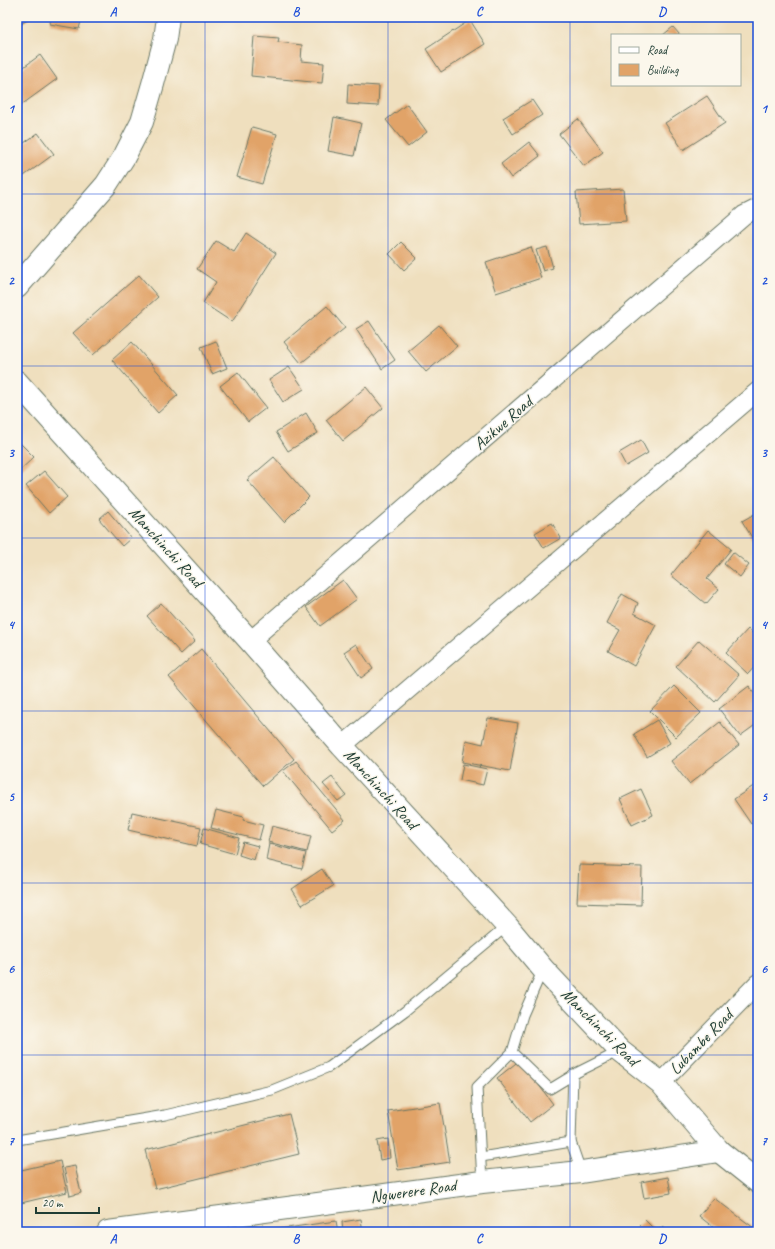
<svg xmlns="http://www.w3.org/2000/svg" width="775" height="1249" viewBox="0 0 775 1249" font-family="Caveat,sans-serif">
  <rect width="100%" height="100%" fill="#fbf7ec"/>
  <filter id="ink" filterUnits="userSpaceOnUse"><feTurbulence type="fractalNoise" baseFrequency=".025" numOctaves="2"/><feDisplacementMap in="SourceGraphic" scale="8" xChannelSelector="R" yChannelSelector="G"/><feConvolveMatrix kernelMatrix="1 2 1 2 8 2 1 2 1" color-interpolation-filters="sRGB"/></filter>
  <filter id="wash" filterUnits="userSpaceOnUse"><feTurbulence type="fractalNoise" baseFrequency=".012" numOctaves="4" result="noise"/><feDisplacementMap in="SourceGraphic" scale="16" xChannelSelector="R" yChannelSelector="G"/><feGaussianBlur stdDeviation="0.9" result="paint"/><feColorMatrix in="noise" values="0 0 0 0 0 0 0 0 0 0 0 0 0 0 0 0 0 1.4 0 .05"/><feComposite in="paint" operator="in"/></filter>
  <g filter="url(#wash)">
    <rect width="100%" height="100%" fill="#efdfbe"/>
    <g id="blocks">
      <g fill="#e1a368">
        <path d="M17,17H32L18,26Z"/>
        <path d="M51,17H82L79,29L50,24Z"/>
        <path d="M470,20L485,44L441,72L426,49Z"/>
        <path d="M673,27L680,35H663Z"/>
        <path d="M254,36L279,38L278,42L302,45L301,61L324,63L322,83L251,76Z"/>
        <path d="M40,55L57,79L17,108V72Z"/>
        <path d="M348,84L379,86L378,106L347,104Z"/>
        <path d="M707,96L725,123L683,150L665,123Z"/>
        <path d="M532,100L542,115L513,134L503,118Z"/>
        <path d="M407,104L427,132L408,147L386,120Z"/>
        <path d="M334,117L361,123L354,156L328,151Z"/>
        <path d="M578,119L603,152L584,166L559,134Z"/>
        <path d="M252,127L277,134L262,184L237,177Z"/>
        <path d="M38,133L54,154L17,181V148Z"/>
        <path d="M529,142L540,156L511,178L501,164Z"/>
        <path d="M623,189L626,221L579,224L576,192Z"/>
        <path d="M246,233L276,253L232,322L203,303L216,282L197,269L216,241L234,252Z"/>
        <path d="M401,242L417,258L404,270L389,254Z"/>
        <path d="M531,247L541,278L496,293L486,262Z"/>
        <path d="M547,247L553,268L543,271L536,250Z"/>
        <path d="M139,275L158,297L93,355L73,333Z"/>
        <path d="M327,306L345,328L301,363L284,342Z"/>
        <path d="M369,321L395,360L382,369L356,329Z"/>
        <path d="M439,325L457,346L426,372L408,351Z"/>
        <path d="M216,341L227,368L212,374L201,347Z"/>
        <path d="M132,342L178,395L158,413L112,360Z"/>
        <path d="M289,367L304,389L283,402L269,380Z"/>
        <path d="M238,372L266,408L248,422L220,386Z"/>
        <path d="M366,387L383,408L343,441L326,420Z"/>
        <path d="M306,413L318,433L288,451L276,432Z"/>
        <path d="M17,440L34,457L17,473Z"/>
        <path d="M641,440L648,453L626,466L619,453Z"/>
        <path d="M274,457L309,497L284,522L247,480Z"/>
        <path d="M44,471L67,497L49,513L26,486Z"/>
        <path d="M108,511L131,538L122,546L99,519Z"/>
        <path d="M758,512V546H757L742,521Z"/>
        <path d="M552,523L561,538L544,548L535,533Z"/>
        <path d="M708,530L731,549L707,579L719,589L706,604L671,575Z"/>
        <path d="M733,552L749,565L740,577L724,564Z"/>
        <path d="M343,580L357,599L320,626L306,607Z"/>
        <path d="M622,594L638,603L634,613L656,625L634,666L608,651L620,630L607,623Z"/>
        <path d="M161,603L195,641L181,654L147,616Z"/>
        <path d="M748,629L758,638V663L748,674L726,653Z"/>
        <path d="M699,640L739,675L715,702L676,666Z"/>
        <path d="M356,644L373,669L361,678L344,652Z"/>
        <path d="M201,649L294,759L263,786L169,677Z"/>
        <path d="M674,686L701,713L676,737L650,711Z"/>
        <path d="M749,686L758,698V723L740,736L719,709Z"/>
        <path d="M488,718L518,723L510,771L462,762L466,740L483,744Z"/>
        <path d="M657,720L670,743L647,757L634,734Z"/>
        <path d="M720,722L739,745L689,784L671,761Z"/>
        <path d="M296,761L345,820L332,830L283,771Z"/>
        <path d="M463,764L487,769L483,785L460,780Z"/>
        <path d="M332,777L346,795L338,801L323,784Z"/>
        <path d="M758,783V819L751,824L734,799Z"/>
        <path d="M641,789L653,815L632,825L620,799Z"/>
        <path d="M216,810L244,817L243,820L263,825L259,840L211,828Z"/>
        <path d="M132,812L201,827L197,846L128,830Z"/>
        <path d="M272,826L311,836L307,852L268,842Z"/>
        <path d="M204,828L239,838L235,854L200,844Z"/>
        <path d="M243,842L258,846L254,860L239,855Z"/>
        <path d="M269,844L306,853L302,869L266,860Z"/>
        <path d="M579,865L642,867L641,905L577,903Z"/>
        <path d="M322,869L333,886L302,905L292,889Z"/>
        <path d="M520,1060L553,1104L530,1122L497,1078Z"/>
        <path d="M440,1103L450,1162L398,1170L388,1111Z"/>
        <path d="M289,1114L299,1154L155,1189L145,1150Z"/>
        <path d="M388,1139L390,1158L380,1160L377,1141Z"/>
        <path d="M60,1161L67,1192L17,1204V1171Z"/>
        <path d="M75,1166L81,1193L70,1196L64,1168Z"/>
        <path d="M668,1177L671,1193L644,1198L641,1182Z"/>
        <path d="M714,1198L758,1231V1232H719L699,1216Z"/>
        <path d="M361,1219L363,1232H343L342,1222Z"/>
        <path d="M645,1220L657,1232H637L635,1230Z"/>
        <path d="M336,1221L338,1232H266V1231Z"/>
        <path d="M662,1227L668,1232H657Z"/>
      </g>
    </g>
  </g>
  <g filter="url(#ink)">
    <use href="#blocks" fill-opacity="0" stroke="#687664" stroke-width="1"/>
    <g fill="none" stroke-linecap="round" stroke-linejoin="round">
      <g stroke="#687664" stroke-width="11">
        <g id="service">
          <path d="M543,969L523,1015L512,1052L550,1089L578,1072L620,1051"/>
          <path d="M573,1074L571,1142L581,1171"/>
          <path d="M17,1140L165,1115L272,1090L329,1067L405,1011L507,926"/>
          <path d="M481,1157L571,1142"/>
          <path d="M482,1182L477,1087L512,1052"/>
        </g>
      </g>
      <g stroke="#687664" stroke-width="20">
        <g id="minor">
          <path d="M250,641L744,215L758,208"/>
          <path d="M342,746L758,391"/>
          <path d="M661,1083L758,983"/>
          <path d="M216,1217L219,1232"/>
        </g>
      </g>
      <g stroke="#687664" stroke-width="24">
        <g id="tertiary">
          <path d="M17,287L106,185L124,157L142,122L153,84L165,39L168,17"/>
          <path d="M108,1232L482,1182L581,1172L719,1151"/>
        </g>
      </g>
      <g stroke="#687664" stroke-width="24">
        <path id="secondary" d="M17,382L250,641L342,746L507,926L543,969L620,1051L661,1083L719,1151L758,1182"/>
      </g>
      <use href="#service" stroke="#fff" stroke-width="9"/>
      <use href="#minor" stroke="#fff" stroke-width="18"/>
      <use href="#tertiary" stroke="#fff" stroke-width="22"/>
      <use href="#secondary" stroke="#fff" stroke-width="22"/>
    </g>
  </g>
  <path fill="none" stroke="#1d4ed8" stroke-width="1" stroke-opacity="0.55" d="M205,17V1232M388,17V1232M570,17V1232M17,194H758M17,366H758M17,538H758M17,711H758M17,883H758M17,1055H758"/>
  <g text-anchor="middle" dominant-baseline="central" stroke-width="3" stroke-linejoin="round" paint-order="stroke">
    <g font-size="17" fill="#1f3d34" stroke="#fbf7ec">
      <text transform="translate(503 423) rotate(-41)">Azikwe Road</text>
      <text transform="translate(166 547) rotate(48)">Manchinchi Road</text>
      <text transform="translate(381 789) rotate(48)">Manchinchi Road</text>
      <text transform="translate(600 1027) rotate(45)">Manchinchi Road</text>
      <text transform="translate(701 1042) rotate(-46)">Lubambe Road</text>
      <text transform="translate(413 1191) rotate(-8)">Ngwerere Road</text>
    </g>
  </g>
  <rect width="775" height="1249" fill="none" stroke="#fbf7ec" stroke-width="44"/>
  <rect x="611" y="34" width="130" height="52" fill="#fbf7ec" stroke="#a3ada2"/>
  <rect x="619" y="47" width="20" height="6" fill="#ffffff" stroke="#a3ada2"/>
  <text x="647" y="54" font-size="12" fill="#1f3d34">Road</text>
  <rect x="619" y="64" width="20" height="12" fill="#e1a368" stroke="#a3ada2"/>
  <text x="647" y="74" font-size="12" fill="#1f3d34">Building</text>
  <path d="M36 1207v6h63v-6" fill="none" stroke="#1f3d34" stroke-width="2"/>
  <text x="42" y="1207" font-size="12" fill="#1f3d34" stroke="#fbf7ec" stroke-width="3" paint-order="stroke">20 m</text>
  <rect x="22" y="22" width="731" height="1205" fill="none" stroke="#1d4ed8" stroke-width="1.5"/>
  <g font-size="13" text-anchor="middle" font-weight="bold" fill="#1d4ed8">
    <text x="113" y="16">A</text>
    <text x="296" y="16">B</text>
    <text x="479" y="16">C</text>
    <text x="662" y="16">D</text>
    <text x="11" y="113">1</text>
    <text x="764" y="113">1</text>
    <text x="11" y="285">2</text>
    <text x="764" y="285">2</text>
    <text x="11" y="457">3</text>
    <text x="764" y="457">3</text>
    <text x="11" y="629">4</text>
    <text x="764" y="629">4</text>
    <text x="11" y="801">5</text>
    <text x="764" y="801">5</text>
    <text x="11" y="973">6</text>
    <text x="764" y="973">6</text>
    <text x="11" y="1145">7</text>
    <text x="764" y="1145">7</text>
    <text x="113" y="1243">A</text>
    <text x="296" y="1243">B</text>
    <text x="479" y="1243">C</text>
    <text x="662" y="1243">D</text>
  </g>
</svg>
